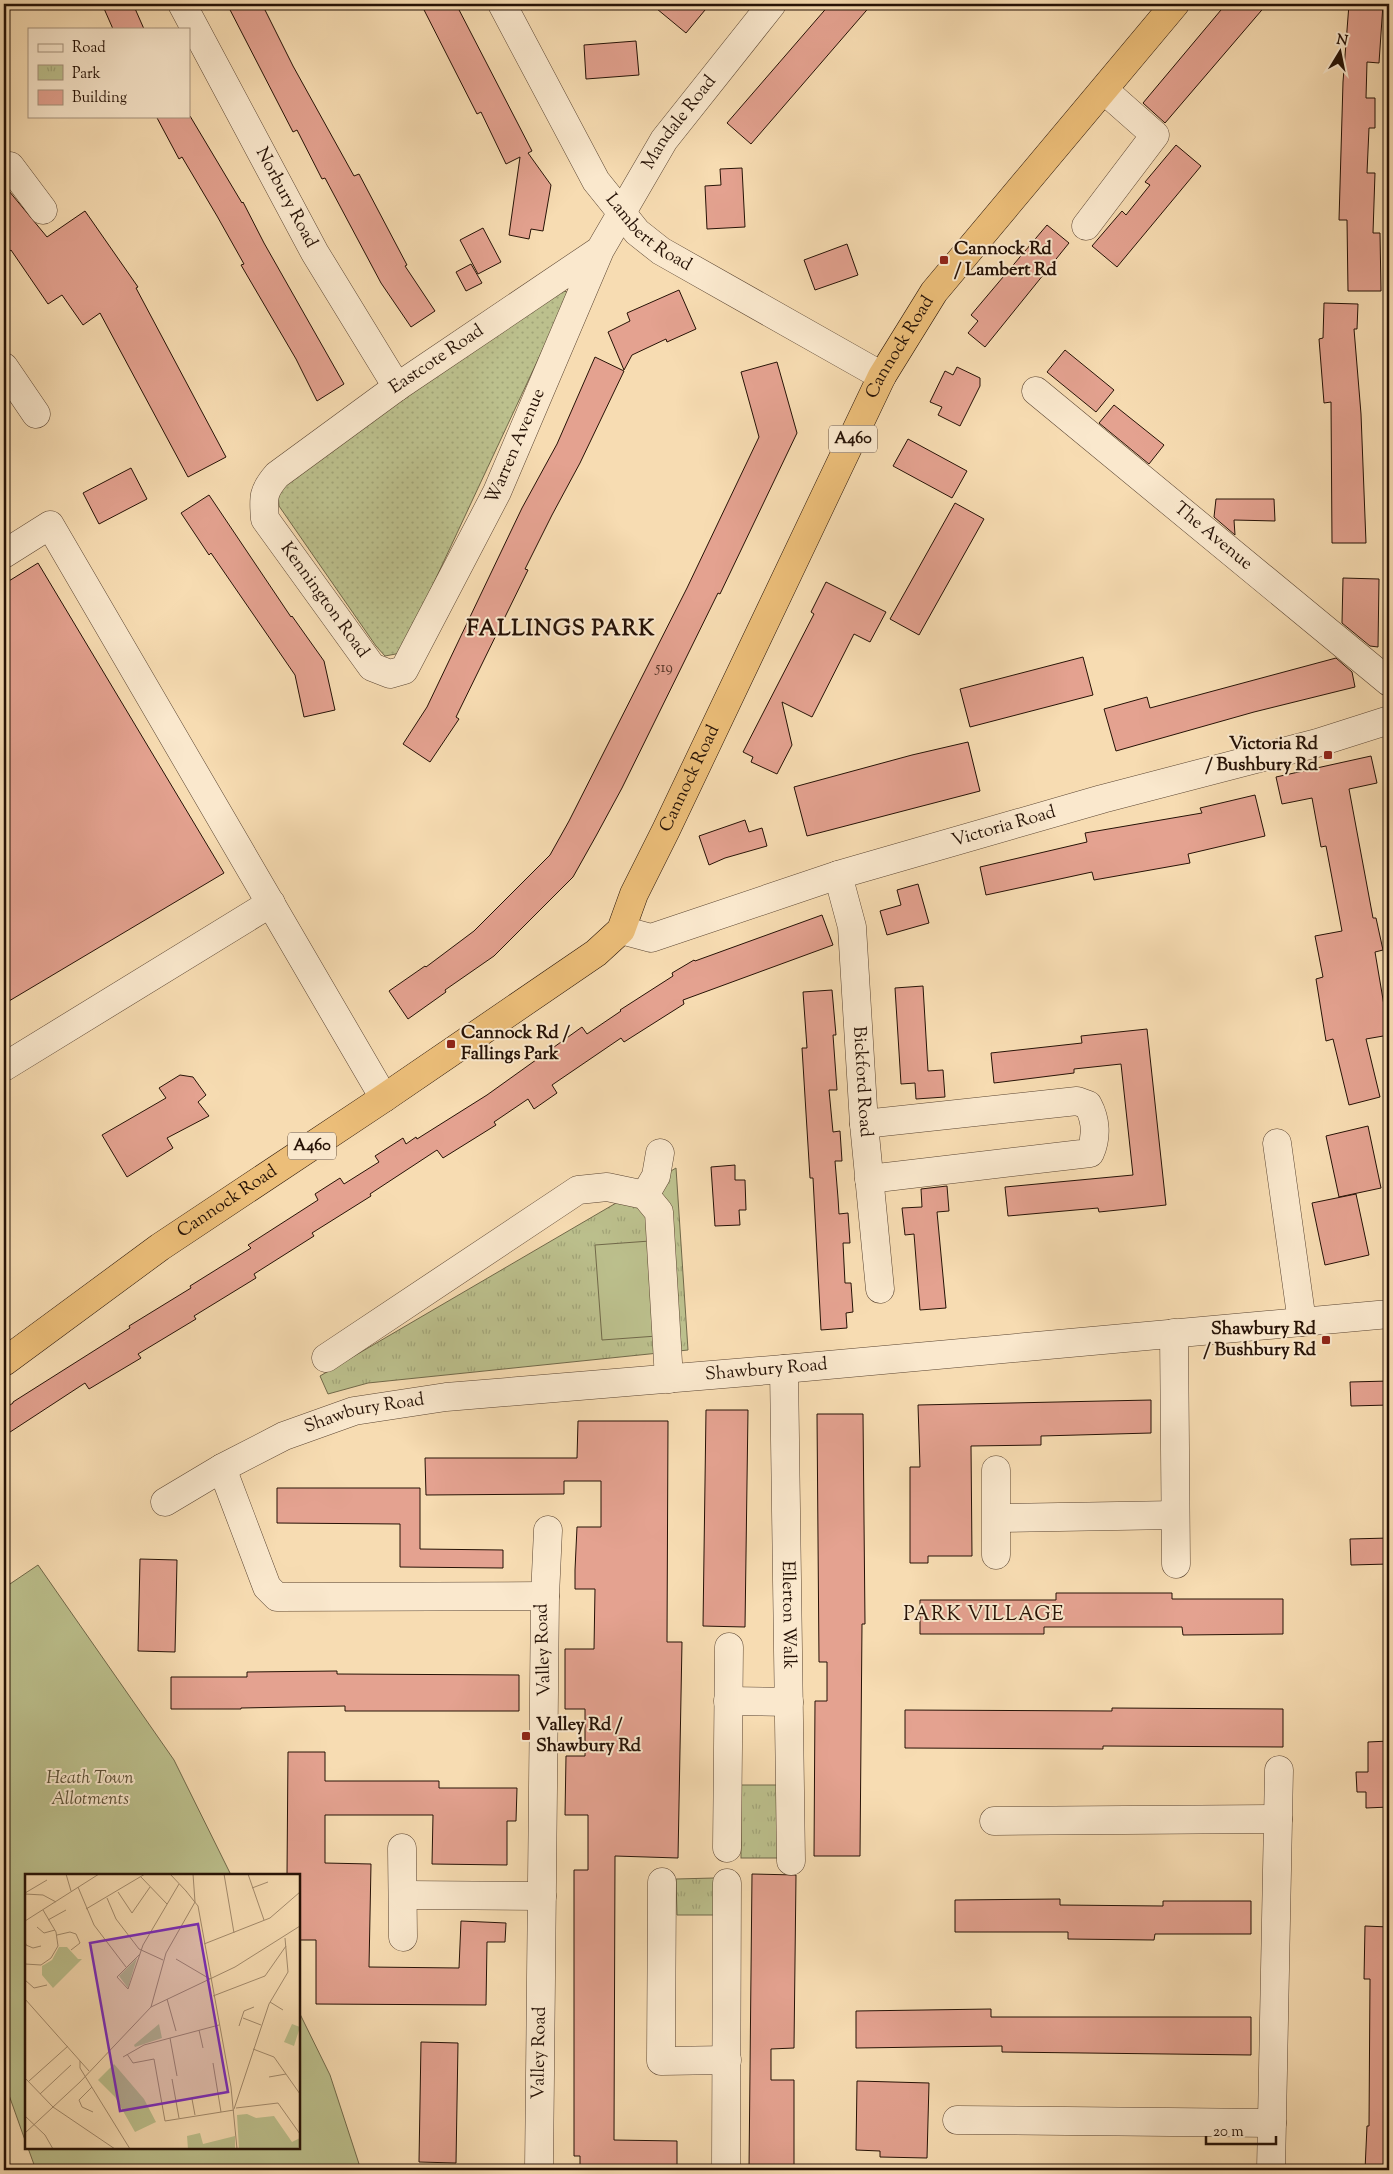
<svg xmlns="http://www.w3.org/2000/svg" width="1393" height="2174" viewBox="0 0 1393 2174" font-family="'Sorts Mill Goudy',serif">
  <defs>
    <pattern id="grass-dots" width="8" height="8" patternUnits="userSpaceOnUse" patternTransform="scale(1.25)"><rect width="8" height="8" fill="#bcc08d"/><path d="M2 2h.1M6 6h.1" fill="none" stroke="#a1a478" stroke-width="1.8" stroke-linecap="round"/></pattern>
    <pattern id="park-tufts" width="24" height="20" patternUnits="userSpaceOnUse" patternTransform="scale(1.25)"><rect width="24" height="20" fill="#bcc08d"/><path d="M3 7l-1-3M5 7V3M7 7l1-3M15 17l-1-3M17 17v-4M19 17l1-3" fill="none" stroke="#a1a478"/></pattern>
  </defs>
  <rect width="100%" height="100%" fill="#f7dcb2"/>
  <filter id="stains"><feTurbulence type="fractalNoise" baseFrequency=".004" numOctaves="4"/><feColorMatrix values="0 0 0 0 .2 0 0 0 0 .09 0 0 0 0 .02 0 0 0 .5 -.17"/></filter>
  <radialGradient id="worn" r=".72"><stop offset=".6" stop-color="#630" stop-opacity="0"/><stop offset="1" stop-color="#630" stop-opacity=".3"/></radialGradient>
  <path fill="url(#grass-dots)" stroke="#71694a" d="M558,289L567,292L564,304L401,653L385,656L376,646L279,506L278,493L287,481Z"/>
  <g fill="url(#park-tufts)" stroke="#71694a">
    <path d="M676,1168L688,1350L368,1383L328,1394L320,1376Z"/>
    <rect x="741" y="1785" width="38" height="73"/>
    <path d="M714,1878L715,1915H677L676,1879Z"/>
  </g>
  <g fill="#bcc08d" stroke="#71694a">
    <path d="M650,1241L657,1336L602,1340L595,1245Z"/>
    <path d="M38,1565L174,1760L231,1875H26V2143L4,2081V1588Z"/>
    <path d="M299,2012L330,2075L361,2170H36L28,2148H299Z"/>
  </g>
  <g fill="#e4a290" stroke="#261206">
    <path d="M102,4H133L144,29H113Z"/>
    <path d="M227,4H262L293,66L354,176L359,174L407,265L405,266L435,311L411,327L381,283L325,178L322,179L297,130L293,132Z"/>
    <path d="M421,4H456L532,151L528,153L551,185L543,231L531,229L529,239L509,235L520,157L506,164L481,112L477,114Z"/>
    <path d="M651,4H710L686,33Z"/>
    <path d="M830,4H872L751,144L727,123Z"/>
    <path d="M1226,4H1267L1165,123L1143,103Z"/>
    <path d="M1349,4H1383L1379,63L1367,62L1366,98H1375V128H1369L1367,173H1375L1373,233H1380L1381,291H1348L1347,220H1339L1343,82Z"/>
    <path d="M636,41L639,75L586,79L584,45Z"/>
    <path d="M156,116H190L242,203L243,202L264,243L344,384L317,401L296,359L241,265L244,264L217,216L182,157L179,159Z"/>
    <path d="M1176,145L1201,166L1117,267L1092,246L1122,211L1126,215L1150,185L1145,182Z"/>
    <path d="M742,168L745,227L707,229L705,186L721,185L720,169Z"/>
    <path d="M4,185L47,237L85,211L138,287L136,288L226,457L188,477L100,313L83,325L62,295L48,304L11,250L4,256Z"/>
    <path d="M1047,225L1069,243L985,347L968,333L978,321L971,315Z"/>
    <path d="M483,228L501,262L478,274L460,240Z"/>
    <path d="M847,244L858,275L815,290L804,260Z"/>
    <path d="M471,264L482,283L466,291L456,272Z"/>
    <path d="M679,290L696,329L667,342L666,339L632,355L624,370L608,332L630,321L627,313Z"/>
    <path d="M1324,303L1358,304L1357,329H1354L1361,414L1366,543H1332L1331,402L1324,403L1319,339L1323,338Z"/>
    <path d="M1065,350L1114,390L1096,412L1047,372Z"/>
    <path d="M595,357L624,371L580,463L552,515L525,569L528,570L456,717L459,719L430,762L403,744L427,707L522,508L557,444Z"/>
    <path d="M777,362L797,433L720,594L718,593L622,788L596,836L573,877L494,956L445,990L446,992L408,1019L389,991L425,966L426,967L474,931L550,855L569,821L687,588L759,437L741,372Z"/>
    <path d="M957,367L980,378V386L960,426L938,415L942,407L930,402L945,371L953,375Z"/>
    <path d="M1114,405L1164,445L1149,464L1099,423Z"/>
    <path d="M908,439L967,471L952,498L893,466Z"/>
    <path d="M131,468L147,499L99,524L83,493Z"/>
    <path d="M209,495L291,617L292,616L324,661L335,710L304,717L295,675L211,553L209,555L181,513Z"/>
    <path d="M1216,499H1274L1275,521L1234,520L1235,535L1214,517Z"/>
    <path d="M955,503L984,519L919,635L890,619Z"/>
    <path d="M38,563L224,873L4,1004V584Z"/>
    <path d="M1343,578L1379,579L1378,647L1370,646L1342,623Z"/>
    <path d="M826,582L886,612L870,642L854,634L812,717L782,702L792,745L777,774L751,762L753,757L743,752L814,614L811,612Z"/>
    <path d="M1083,657L1093,695L970,727L960,689Z"/>
    <path d="M1336,658L1352,672L1355,687L1254,712L1116,751L1104,709L1147,697L1150,708Z"/>
    <path d="M968,742L980,791L807,836L794,787L912,755Z"/>
    <path d="M1371,756L1377,783L1349,789L1373,918H1376L1383,950L1375,952L1389,1035L1366,1039L1380,1097L1349,1105L1333,1039L1326,1041L1316,979L1323,977L1315,936L1342,931L1326,846L1321,847L1312,798L1282,804L1276,777Z"/>
    <path d="M1255,795L1265,836L1188,854L1190,863L1094,880L1092,872L986,895L980,867L1087,842L1085,833L1202,813L1200,808Z"/>
    <path d="M745,820L749,832L762,828L767,846L725,858L709,865L699,836Z"/>
    <path d="M918,884L929,923L887,935L880,911L901,905L897,890Z"/>
    <path d="M822,915L833,945L683,1000L684,1004L624,1042L621,1038L552,1085L557,1093L534,1109L528,1099L494,1122L496,1125L443,1158L437,1150L370,1194L371,1196L312,1233L314,1236L254,1274L256,1278L194,1316L196,1319L138,1354L141,1358L89,1389L85,1383L4,1436V1409L13,1403V1402L130,1328L129,1326L191,1288L190,1286L251,1248L248,1245L318,1200L315,1194L340,1178L344,1184L379,1162L375,1156L403,1138L406,1144L416,1137L417,1139L487,1095L582,1027L587,1034L621,1011L620,1010L673,976L672,973L694,960L695,961Z"/>
    <path d="M923,986L928,1071L943,1070L945,1097L916,1099L915,1083L901,1084L895,988Z"/>
    <path d="M832,990L836,1035H833L837,1090H829L833,1132L840,1131L842,1161H835L838,1198L839,1214L848,1213L850,1243H843L845,1283H851L853,1312L846,1313L847,1328L821,1330L813,1178H810L802,1048H807L803,992Z"/>
    <path d="M1147,1029L1166,1205L1099,1212L1098,1208L1008,1216L1005,1187L1133,1175L1121,1064L1074,1069V1073L994,1083L991,1053L1082,1043L1081,1036Z"/>
    <path d="M180,1075L193,1077L206,1095L198,1102L209,1116L167,1138L173,1148L127,1177L102,1135L166,1098L159,1088Z"/>
    <path d="M1368,1126L1381,1188L1339,1197L1326,1136Z"/>
    <path d="M735,1165V1180H745L746,1210H739L740,1225L715,1226L711,1167Z"/>
    <path d="M947,1186L949,1211L937,1212L946,1308L920,1310L914,1234L905,1235L902,1208L922,1207L921,1189Z"/>
    <path d="M1356,1194L1369,1255L1325,1265L1312,1203Z"/>
    <path d="M1389,1381V1405L1351,1406L1350,1382Z"/>
    <path d="M1151,1400V1433L1041,1436V1445L971,1446L972,1556H928V1563H910V1467H920L918,1405Z"/>
    <path d="M706,1410H748L745,1627L703,1626Z"/>
    <path d="M817,1414H863L865,1624H862L860,1856H814L815,1701H827V1662H819Z"/>
    <path d="M578,1421H668L667,1642H682L678,1858L615,1856L614,2140L677,2141V2170H580V2156H574V1870H588V1815H565L566,1756H585V1709H565V1649H594L595,1589H575V1570L577,1527H601V1481H564V1494L426,1495L425,1458H577Z"/>
    <path d="M277,1488H420V1549L503,1550V1568L400,1567V1524L277,1523Z"/>
    <path d="M1389,1538V1564L1351,1565L1350,1539Z"/>
    <path d="M140,1559L177,1560L175,1652L138,1651Z"/>
    <path d="M1056,1593H1172V1599H1283V1634L1183,1635L1182,1627H1044V1634H920V1600H1056Z"/>
    <path d="M337,1671V1674L519,1675V1711H345V1706L241,1708V1709H171V1677H247V1672Z"/>
    <path d="M1112,1708L1283,1709V1747L1103,1746V1749L905,1748V1710L1112,1711Z"/>
    <path d="M1389,1741V1807L1366,1808V1792H1357L1356,1772H1368V1742Z"/>
    <path d="M288,1752H325V1781H439V1788H517L516,1821H507V1865L432,1864L433,1815H325V1863L371,1864L369,1967L459,1968L461,1921L506,1923L505,1942H487L486,2005L316,2004V1940H299V1875H287Z"/>
    <path d="M752,1874L796,1875L794,2048L771,2049V2080H794V2170H749Z"/>
    <path d="M1060,1899V1905L1163,1906V1901H1251V1934H1155L1154,1940L1068,1939V1932H955V1900Z"/>
    <path d="M1365,1926L1389,1927V2170H1365L1367,2126H1369L1370,1979H1364Z"/>
    <path d="M991,2009V2017H1251V2055L1002,2052V2046L856,2048V2011Z"/>
    <path d="M421,2042L458,2043L456,2163L419,2162Z"/>
    <path d="M857,2081L929,2083L927,2158L880,2157V2151L856,2150Z"/>
  </g>
  <g fill="none" stroke-linecap="round" stroke-linejoin="round">
    <g stroke="#5a4431" stroke-width="29">
      <g id="minor">
        <path id="s1" d="M182,4L315,253L397,387"/>
        <path id="s2" d="M502,4L596,181L637,232L661,251L882,376"/>
        <path d="M4,170L10,166L43,210"/>
        <path d="M1086,226L1155,135L1104,90"/>
        <path id="s3" d="M600,250L397,387L277,475C263,491 263,497 265,519L372,667L390,674L404,670L497,492L600,250L664,140L772,4"/>
        <path d="M4,367L36,414"/>
        <path id="s4" d="M1036,391L1389,682"/>
        <path d="M4,554L50,525L384,1098"/>
        <path id="s5" d="M838,875L852,927L864,1124L880,1289"/>
        <path id="s6" d="M621,930L651,938L838,875L1102,799L1317,743L1389,720"/>
        <path d="M4,1067L271,903"/>
        <path d="M864,1124L1077,1101L1088,1105C1096,1120 1097,1137 1090,1153L869,1179"/>
        <path d="M1277,1143L1302,1322"/>
        <path d="M645,1195L656,1176L660,1153"/>
        <path d="M1174,1333L1176,1564"/>
        <path d="M326,1358L578,1190L607,1187L645,1195L659,1212L669,1379"/>
        <path id="s7" d="M784,1369L791,1861"/>
        <path d="M222,1468L267,1587L277,1597L545,1596L539,2170"/>
        <path id="s8" d="M165,1502L222,1468L284,1436L354,1411L446,1397L784,1369L1389,1314"/>
        <path d="M997,1518L1175,1515"/>
        <path d="M996,1555V1470"/>
        <path d="M545,1596L548,1530"/>
        <path d="M728,1701L789,1702"/>
        <path d="M994,1821L1278,1819"/>
        <path d="M402,1848L403,1937"/>
        <path d="M727,1848L729,1647"/>
        <path d="M662,1882L661,2061L727,2060"/>
        <path d="M404,1895L542,1896"/>
        <path d="M957,2120L1272,2123"/>
        <path d="M726,2170L727,1883"/>
        <path d="M1271,2170L1279,1770"/>
      </g>
    </g>
    <g stroke="#261206" stroke-width="29">
      <g id="highway">
        <path id="s9" d="M4,1362L160,1247L384,1098L596,953L621,930L634,894L666,830L882,376L934,292L1175,4"/>
      </g>
    </g>
    <use href="#minor" stroke="#fae8cd" stroke-width="28"/>
    <use href="#highway" stroke="#ecbe79" stroke-width="28"/>
  </g>
  <g fill="#8f2418" stroke="#fae8cd" stroke-width="2">
    <rect x="939" y="255" width="10" height="10" rx="2.5"/>
    <rect x="1323" y="750" width="10" height="10" rx="2.5"/>
    <rect x="446" y="1039" width="10" height="10" rx="2.5"/>
    <rect x="1321" y="1335" width="10" height="10" rx="2.5"/>
    <rect x="521" y="1731" width="10" height="10" rx="2.5"/>
  </g>
  <g text-anchor="middle" dominant-baseline="central" stroke-width="4" stroke-linejoin="round" paint-order="stroke">
    <g font-size="15" fill="#563628">
      <text x="664" y="668">519</text>
    </g>
    <g fill="#fae8cd" stroke="#665242" stroke-width="1">
      <rect x="829" y="425.5" width="48" height="27" rx="4"/>
      <rect x="288" y="1132.5" width="48" height="27" rx="4"/>
    </g>
    <g font-size="16" font-weight="bold" fill="#261206">
      <text x="853" y="439">A460</text>
      <text x="312" y="1146">A460</text>
    </g>
    <g font-size="18" fill="#261206" stroke="#fae8cd">
      <text stroke="none"><textPath href="#s3" startOffset="1272">Mandale Road</textPath></text>
      <text stroke="none"><textPath href="#s1" startOffset="220">Norbury Road</textPath></text>
      <text stroke="none"><textPath href="#s2" startOffset="275">Lambert Road</textPath></text>
      <text stroke="none"><textPath href="#s9" startOffset="1400">Cannock Road</textPath></text>
      <text transform="translate(437 360) rotate(-34)">Eastcote Road</text>
      <text stroke="none"><textPath href="#s3" startOffset="908">Warren Avenue</textPath></text>
      <text stroke="none"><textPath href="#s4" startOffset="229">The Avenue</textPath></text>
      <text stroke="none"><textPath href="#s3" startOffset="542">Kennington Road</textPath></text>
      <text stroke="none"><textPath href="#s9" startOffset="920">Cannock Road</textPath></text>
      <text stroke="none"><textPath href="#s6" startOffset="401">Victoria Road</textPath></text>
      <text stroke="none"><textPath href="#s5" startOffset="209">Bickford Road</textPath></text>
      <text stroke="none"><textPath href="#s9" startOffset="275">Cannock Road</textPath></text>
      <text stroke="none"><textPath href="#s8" startOffset="625">Shawbury Road</textPath></text>
      <text stroke="none"><textPath href="#s8" startOffset="220">Shawbury Road</textPath></text>
      <text stroke="none"><textPath href="#s7" startOffset="246">Ellerton Walk</textPath></text>
      <text transform="translate(544 1650) rotate(-92)">Valley Road</text>
      <text transform="translate(540 2053) rotate(-89)">Valley Road</text>
    </g>
    <g font-size="18" font-weight="bold" fill="#261206" stroke="#fae8cd" text-anchor="start">
      <text x="954" y="250">Cannock Rd<tspan x="954" dy="21">/ Lambert Rd</tspan></text>
      <text x="1318" y="745" text-anchor="end">Victoria Rd<tspan x="1318" dy="21">/ Bushbury Rd</tspan></text>
      <text x="461" y="1034">Cannock Rd /<tspan x="461" dy="21">Fallings Park</tspan></text>
      <text x="1316" y="1330" text-anchor="end">Shawbury Rd<tspan x="1316" dy="21">/ Bushbury Rd</tspan></text>
      <text x="536" y="1726">Valley Rd /<tspan x="536" dy="21">Shawbury Rd</tspan></text>
    </g>
    <g font-size="18" font-style="italic" fill="#5a4f35" stroke="#fae8cd">
      <text x="90" y="1779">Heath Town<tspan x="90" dy="21">Allotments</tspan></text>
    </g>
    <g font-size="20" letter-spacing="1" fill="#261206" stroke="#fae8cd">
      <text x="984" y="1615">PARK VILLAGE</text>
    </g>
    <g font-size="22" font-weight="bold" letter-spacing="1" fill="#261206" stroke="#fae8cd">
      <text x="561" y="630">FALLINGS PARK</text>
    </g>
  </g>
  <g transform="translate(25 1874)">
    <rect width="275" height="275" fill="#f7dcb2"/>
    <path d="M34,73H42L53,85H57L28,114L17,101V92L27,86ZM112,84L103,114L94,102Z" fill="#bcc08d"/>
    <path d="M175,259L178,270L210,262V275H163L162,262Z" fill="#bcc08d"/>
    <path d="M134,150L137,164L110,173L109,171ZM222,240L231,244L249,242L267,268L275,264V272L272,275H214L212,241Z" fill="#bcc08d"/>
    <path d="M267,150L275,153L269,172L259,168ZM89,190L119,225L131,248L110,258L90,223L73,206Z" fill="#bcc08d"/>
    <path fill="none" stroke="#a38b6d" stroke-width="1" d="M41,0L46,17M145,0L162,18M199,0L209,59M223,0L239,46M116,3L142,30M53,13L69,51L101,93M227,14L243,8M161,17L173,32L206,213L212,275M93,18L107,39L125,13M0,19L22,6M0,20L18,21L31,28M82,24L91,45L114,75L138,86M61,35L120,0M23,46L41,36M0,47L74,0M12,53L19,59L30,56M32,61L45,58L51,60L55,69L46,76M0,67L1,71L8,74L16,72M179,70L245,44L275,18M115,80L92,103L103,115L118,71L154,10M151,85L185,105M0,90L16,91L26,84L33,72L31,58L18,36M0,106L9,114L22,111M188,122L240,102L261,72M0,125L64,197M142,125L151,157M245,128L258,136M126,133L210,93L275,52M218,144L236,151M214,152L219,137L229,133M174,156L178,174M145,164L152,202M228,175L249,183L275,220M102,180L108,189L129,185L140,247L209,236M98,183L119,171L194,151M55,187V194L105,275M188,189L196,238M244,203L261,200M0,204L28,233L90,275M147,205L154,244M4,207L43,172M67,213L54,226L57,233L68,238M15,220L46,191M167,225L170,241M211,234L253,229L275,260M209,235L244,130L263,98L260,64M0,242L20,261L28,275M0,259L55,208L126,133L141,79L170,28L168,0"/>
    <path fill="#7b2cbf" fill-opacity="0.15" stroke="#7b2cbf" stroke-width="2.5" d="M173,50L203,218L95,237L65,69Z"/>
    <rect width="275" height="275" fill="none" stroke="#261206" stroke-width="2.5"/>
  </g>
  <rect width="1393" height="2174" fill="none" stroke="#f7dcb2" stroke-width="20"/>
  <rect x="5" y="5" width="1383" height="2164" fill="none" stroke="#261206" stroke-width="2.5"/>
  <rect x="10" y="10" width="1373" height="2154" fill="none" stroke="#261206"/>
  <rect x="28" y="28" width="162" height="90" fill="#fae8cd" stroke="#a5927d"/>
  <rect x="38" y="44" width="25" height="8" fill="#fae8cd" stroke="#a5927d"/>
  <text x="72" y="52" font-size="15" fill="#261206">Road</text>
  <rect x="38" y="65" width="25" height="15" fill="url(#park-tufts)" stroke="#a5927d"/>
  <text x="72" y="78" font-size="15" fill="#261206">Park</text>
  <rect x="38" y="90" width="25" height="15" fill="#e4a290" stroke="#a5927d"/>
  <text x="72" y="102" font-size="15" fill="#261206">Building</text>
  <g transform="translate(1340 52) rotate(10)" stroke="#fae8cd" stroke-width="4" paint-order="stroke">
  <path d="M0-4L9 19L0 12L-9 19Z" fill="#261206"/>
  <text y="-8" font-size="14" font-weight="bold" text-anchor="middle" fill="#261206">N</text>
  </g>
  <path d="M1206 2136v8h70v-8" fill="none" stroke="#261206" stroke-width="2.5"/>
  <text x="1213" y="2136" font-size="15" fill="#261206" stroke="#fae8cd" stroke-width="4" paint-order="stroke">20 m</text>
  <rect width="100%" height="100%" filter="url(#stains)"/>
  <rect width="100%" height="100%" fill="url(#worn)"/>
</svg>
